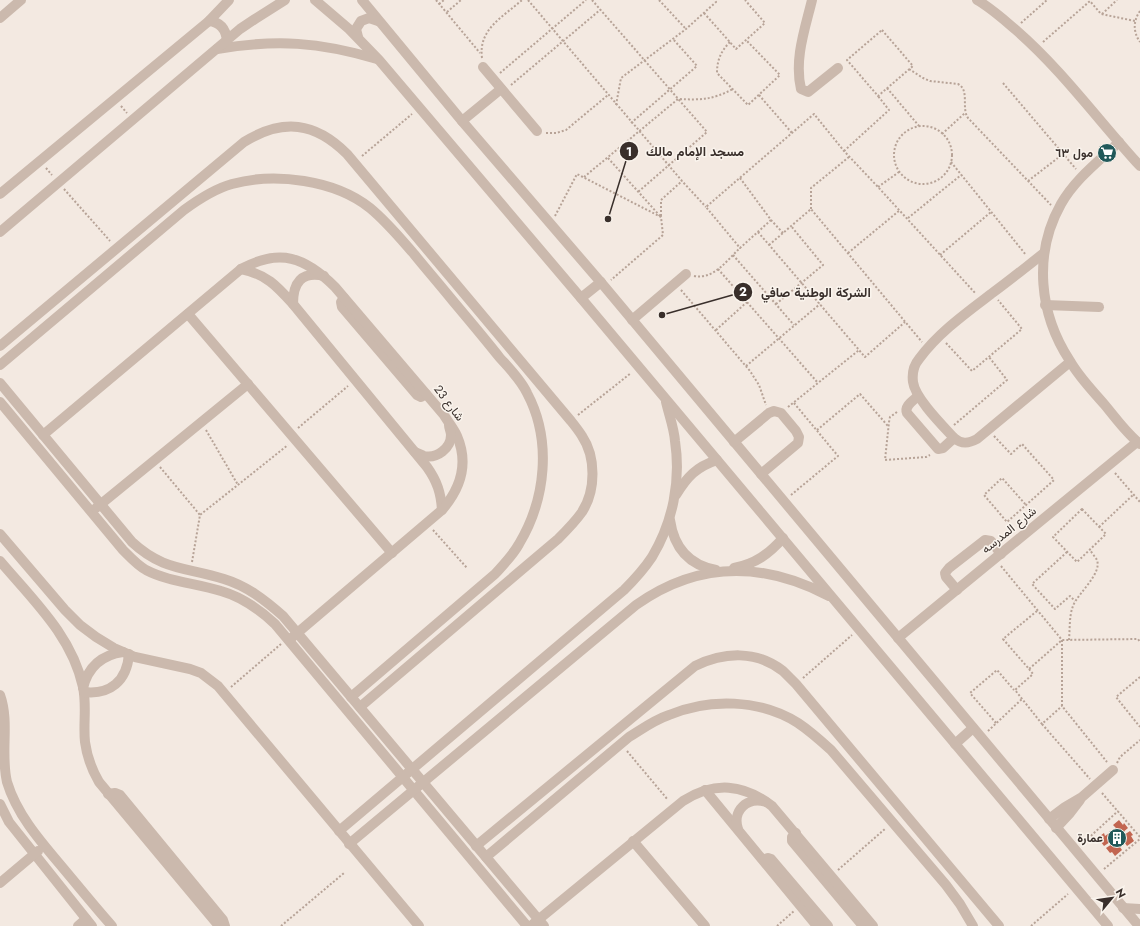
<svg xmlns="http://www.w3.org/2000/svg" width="1140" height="926" viewBox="0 0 1140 926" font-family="Jost,Vazirmatn,sans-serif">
  <rect width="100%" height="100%" fill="#f3e9e1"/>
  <path fill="#c26550" d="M1119,820L1123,825L1124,823L1128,828L1122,833L1124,835L1130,831L1133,835L1131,836L1134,841L1127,846L1125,843L1120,847L1122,850L1115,856L1112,852L1110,853L1106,848L1112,844L1110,842L1104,846L1101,842L1103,840L1100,836L1104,833L1105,836L1116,828L1113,825Z"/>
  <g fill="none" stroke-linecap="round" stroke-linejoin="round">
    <g stroke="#b7a397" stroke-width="2" stroke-dasharray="2 2" stroke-linecap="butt">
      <path d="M436,0L480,53"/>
      <path d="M528,0L682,181L706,207"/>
      <path d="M592,0L707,132L638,192"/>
      <path d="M659,0L686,29"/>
      <path d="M439,4L444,0"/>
      <path d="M1140,11C1133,21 1133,32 1140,42"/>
      <path d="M447,12L461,0"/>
      <path d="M704,13L736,49L765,23L745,0"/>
      <path d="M1102,14L1117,0"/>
      <path d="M1021,23L1047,0"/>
      <path d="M882,30L913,66L878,96L847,60Z"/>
      <path d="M730,42C721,51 717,60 717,73L748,105L780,75L746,40"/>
      <path d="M1043,42L1090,1L1101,14L1135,21"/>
      <path d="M482,58C478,29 503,17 522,0"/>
      <path d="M909,69L923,78L930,81L958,84C970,90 961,108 968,118L1051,205"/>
      <path d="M500,73L586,0"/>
      <path d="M1003,83L1076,169"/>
      <path d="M511,85L600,10"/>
      <path d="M887,88L919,126"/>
      <path d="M759,95L792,133"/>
      <path d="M616,105L621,78L686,29L716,2L714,0"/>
      <path d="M121,106L127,113"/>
      <path d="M631,123L697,66L673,39"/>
      <circle cx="923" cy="155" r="29"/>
      <path d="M546,133H556L566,130L608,95"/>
      <path d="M942,134L965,113"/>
      <path d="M844,151L889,110L878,96"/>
      <path d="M362,156L412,114"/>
      <path d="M608,158L660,216"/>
      <path d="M951,162L1026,255"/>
      <path d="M46,168L52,175"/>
      <path d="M584,177L678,99C701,100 712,100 733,89"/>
      <path d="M740,178L771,220L783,233"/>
      <path d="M1028,181L1063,154"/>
      <path d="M878,187L899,172"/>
      <path d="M64,189L110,241"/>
      <path d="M811,209V188L849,157"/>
      <path d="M555,216L577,174L661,217L663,235L611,280"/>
      <path d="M661,216V200L682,181"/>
      <path d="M908,218L961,175"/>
      <path d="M771,220L740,248L706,207L814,114L844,151L878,187L976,294"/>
      <path d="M758,232L865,357L905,322"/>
      <path d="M769,245L811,209L922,342"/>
      <path d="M848,253L900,210"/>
      <path d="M733,255L794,325"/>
      <path d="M940,255L991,212"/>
      <path d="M718,269L818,383"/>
      <path d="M694,276C714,280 727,260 740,248"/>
      <path d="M681,290L750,371L759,385L766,405"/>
      <path d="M776,304L823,265L791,226"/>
      <path d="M716,330L747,302"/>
      <path d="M946,343L972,371L1022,329L998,300"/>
      <path d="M746,366L820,304"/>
      <path d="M788,407L859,350"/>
      <path d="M897,412L890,417L889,422L885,460L926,457L930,455"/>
      <path d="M578,415L631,373"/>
      <path d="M954,425L1007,380L989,357"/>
      <path d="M298,428L348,386"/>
      <path d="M206,430L238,485"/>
      <path d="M817,430L860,394L888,426"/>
      <path d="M994,436L1011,454L1022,444L1054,480L1007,522L984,495L1002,478L1026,505"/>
      <path d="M160,467L200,515"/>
      <path d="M1115,473L1140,502"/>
      <path d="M791,495L838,456L794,403"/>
      <path d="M1082,509L1106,534L1077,562L1053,537Z"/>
      <path d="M1099,527L1133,495"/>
      <path d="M433,530L467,568"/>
      <path d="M1067,552L1032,584L1055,609L1070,596L1075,601"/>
      <path d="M192,562L200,515L288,445"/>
      <path d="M1001,566L1062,640V706L1107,762"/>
      <path d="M1037,611L1003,639L1029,669L1062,640L1138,639L1140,642"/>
      <path d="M1069,640C1070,629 1069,616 1073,606C1078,593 1102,574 1097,560C1095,557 1092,553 1090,550"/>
      <path d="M1029,669L1033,674L1015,690L1042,724L1062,706"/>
      <path d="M1140,677L1116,697L1140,727"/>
      <path d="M803,678L852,635"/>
      <path d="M231,687L281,644"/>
      <path d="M996,723L970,693L997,670L1014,690"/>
      <path d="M1042,724L1090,779"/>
      <path d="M988,731L1022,699"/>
      <path d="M627,751L668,800"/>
      <path d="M1117,763L1120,757L1140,740"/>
      <path d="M1102,793L1140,837"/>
      <path d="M1082,844L1118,811"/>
      <path d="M1104,869L1140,839"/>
      <path d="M838,870L886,828"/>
      <path d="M281,926L344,873"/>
      <path d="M777,926L794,911"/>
      <path d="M1031,926L1068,894"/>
    </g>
    <g stroke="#cbb9ad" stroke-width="10">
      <path d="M315,0L349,29L379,60L581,298L1108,926"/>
      <path d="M362,0L462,121L604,286L1139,926"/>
      <path d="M812,0C805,29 794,59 801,89L808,92L838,68"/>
      <path d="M977,0C991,8 1003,19 1016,30C1062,70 1098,120 1140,166"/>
      <path d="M0,18L21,0"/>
      <path d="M209,21C220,22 226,29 227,41"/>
      <path d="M358,37L356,29L361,21L369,18L378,21"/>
      <path d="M217,49C277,39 319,42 377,59"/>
      <path d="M483,67L537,131"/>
      <path d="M462,121L501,89"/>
      <path d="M1119,142C1099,161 1075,179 1061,204C1033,254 1039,314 1070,361C1079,377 1092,390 1104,404C1115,417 1126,433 1140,444"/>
      <path d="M0,194L209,21L229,0"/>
      <path d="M0,232L240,29L255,19L285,0"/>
      <path d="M1044,253C1026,267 1009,281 991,294C966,313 938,333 919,359C914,365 912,374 913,382C915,398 942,425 954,438C961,444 968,444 977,439L1070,362"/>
      <path d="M241,269C266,274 277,286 293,304L427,467C437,481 441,493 442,510"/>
      <path d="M344,298L341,302L342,307L417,395L421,397L426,394"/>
      <path d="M581,298L601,282"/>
      <path d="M293,304C293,283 301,271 324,276"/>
      <path d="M1045,305L1099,307"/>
      <path d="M188,314L392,553"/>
      <path d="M632,320L686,274"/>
      <path d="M0,346L244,142C283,118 315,122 347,154L571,421C575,426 579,431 582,436C596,457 596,490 582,512C575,522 566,531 558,539L360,707"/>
      <path d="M0,365L184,210C199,199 214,189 232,184C275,172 335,180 370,208C387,222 400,238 414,254C427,270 440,285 453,301C469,320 485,339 500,358C510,369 521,380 527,393C552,440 546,499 519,544C513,555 504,564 495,574L351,697"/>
      <path d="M0,383L132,542C163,571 187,567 224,579C247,586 265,600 283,616L544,926"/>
      <path d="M918,396C913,401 904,406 907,413L938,449L943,448L954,438"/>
      <path d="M0,402L123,550C130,557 137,565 146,570C169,582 196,583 221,591C242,597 259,609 275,624L527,926"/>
      <path d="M43,435L241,269C280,248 305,257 335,287L444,415C448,422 454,429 457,436C469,464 461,488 442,510L289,640"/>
      <path d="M734,442L769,413L774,411L781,413L796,431L799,437L798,443L761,474"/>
      <path d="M415,452C418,453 421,455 424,456C437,459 451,448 451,435C451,432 449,428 449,425"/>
      <path d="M676,495C687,477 696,467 717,460"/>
      <path d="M96,508L248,384"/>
      <path d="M670,520C674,548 689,565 716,570"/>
      <path d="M0,534L65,610L80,625L96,637L114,648L135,657L190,669L201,673L218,686L419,926"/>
      <path d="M0,561C33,600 72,636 83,687C87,706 83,724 85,742C87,757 92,770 99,782L219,926"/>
      <path d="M734,568C755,564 769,554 783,538"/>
      <path d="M957,590L946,577L945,573L949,568L985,540L991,541L1001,554"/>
      <path d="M898,638L1137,442"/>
      <path d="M83,688C88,667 101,655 123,652"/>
      <path d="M84,692C110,695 127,681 129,654"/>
      <path d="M0,695C10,723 0,753 7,782C17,815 41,842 63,868C79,887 95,907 112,926"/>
      <path d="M955,744L973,728"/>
      <path d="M705,790L817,926"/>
      <path d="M108,794L115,793L120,795L223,920L225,926"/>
      <path d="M0,804L9,822L92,926"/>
      <path d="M1049,819L1065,807L1082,797L1113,770"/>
      <path d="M1056,828L1070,813L1080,800"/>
      <path d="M738,829C732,811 747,796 766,802"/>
      <path d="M339,831L624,590C634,580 644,569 652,557C673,522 681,481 675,441C674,428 669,415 666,402"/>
      <path d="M796,833L792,837V841L863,926"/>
      <path d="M633,841L705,926"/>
      <path d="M349,844L636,605C698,561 762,561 829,596"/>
      <path d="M476,846L695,666C724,652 756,650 783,671C787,675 792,680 796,684L999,926"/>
      <path d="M486,857L629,737C642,729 654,720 669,715C709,698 760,699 798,723C810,731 820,740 831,750L946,885L960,904L973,926"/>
      <path d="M765,859L768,858L771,859L828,926"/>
      <path d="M0,883L38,851"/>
      <path d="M1123,908L1140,909"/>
      <path d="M533,924L683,801C715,781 743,784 772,806L873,926"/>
      <path d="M78,926L86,919"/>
    </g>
  </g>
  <defs>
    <g id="supermarket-disc" transform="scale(1)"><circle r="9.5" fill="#21595a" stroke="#faf4ed"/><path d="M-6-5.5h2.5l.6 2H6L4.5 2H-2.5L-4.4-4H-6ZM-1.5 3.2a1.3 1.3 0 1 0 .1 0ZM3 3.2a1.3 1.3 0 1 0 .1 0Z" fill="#fff"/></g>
    <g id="building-disc" transform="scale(1)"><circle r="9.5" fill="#21595a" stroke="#faf4ed"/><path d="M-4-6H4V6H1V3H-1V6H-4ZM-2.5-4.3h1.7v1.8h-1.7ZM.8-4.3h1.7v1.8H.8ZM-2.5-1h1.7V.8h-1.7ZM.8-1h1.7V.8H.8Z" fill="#fff"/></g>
  </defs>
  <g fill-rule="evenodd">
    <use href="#supermarket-disc" x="1107" y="153"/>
    <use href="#building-disc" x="1117" y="838"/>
  </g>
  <g text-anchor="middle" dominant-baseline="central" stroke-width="3" stroke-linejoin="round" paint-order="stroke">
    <g font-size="12" font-weight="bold" fill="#392f2b" stroke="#faf4ed" text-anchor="end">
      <text x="1093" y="153">مول ٦٣</text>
      <text x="1103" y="838">عمارة</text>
    </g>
    <g font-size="12" fill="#392f2b" stroke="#faf4ed">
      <text transform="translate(449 403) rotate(53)">شارع 23</text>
      <text transform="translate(1009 530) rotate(-39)">شارع المدرسه</text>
    </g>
  </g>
  <path fill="none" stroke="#392f2b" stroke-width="1.5" d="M608 219L629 151M662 315L743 292"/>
  <g fill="#392f2b" stroke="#faf4ed" stroke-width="1.5">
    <circle cx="608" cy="219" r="4"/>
    <circle cx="662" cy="315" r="4"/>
    <circle cx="629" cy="151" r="10"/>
    <circle cx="743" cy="292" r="10"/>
  </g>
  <g font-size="12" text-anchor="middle" font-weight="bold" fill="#fff">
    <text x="629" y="156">1</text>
    <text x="743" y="296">2</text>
  </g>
  <g font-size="13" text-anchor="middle" font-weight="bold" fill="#392f2b" stroke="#faf4ed" stroke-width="3" stroke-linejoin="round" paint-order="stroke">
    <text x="695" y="156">مسجد الإمام مالك</text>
    <text x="816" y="297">الشركة الوطنية صافي</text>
  </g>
  <g transform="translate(1112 898) rotate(61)" stroke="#faf4ed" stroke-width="3" paint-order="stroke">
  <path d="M0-3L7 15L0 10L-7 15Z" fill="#392f2b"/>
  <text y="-6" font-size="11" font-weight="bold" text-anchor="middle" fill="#392f2b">N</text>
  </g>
</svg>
